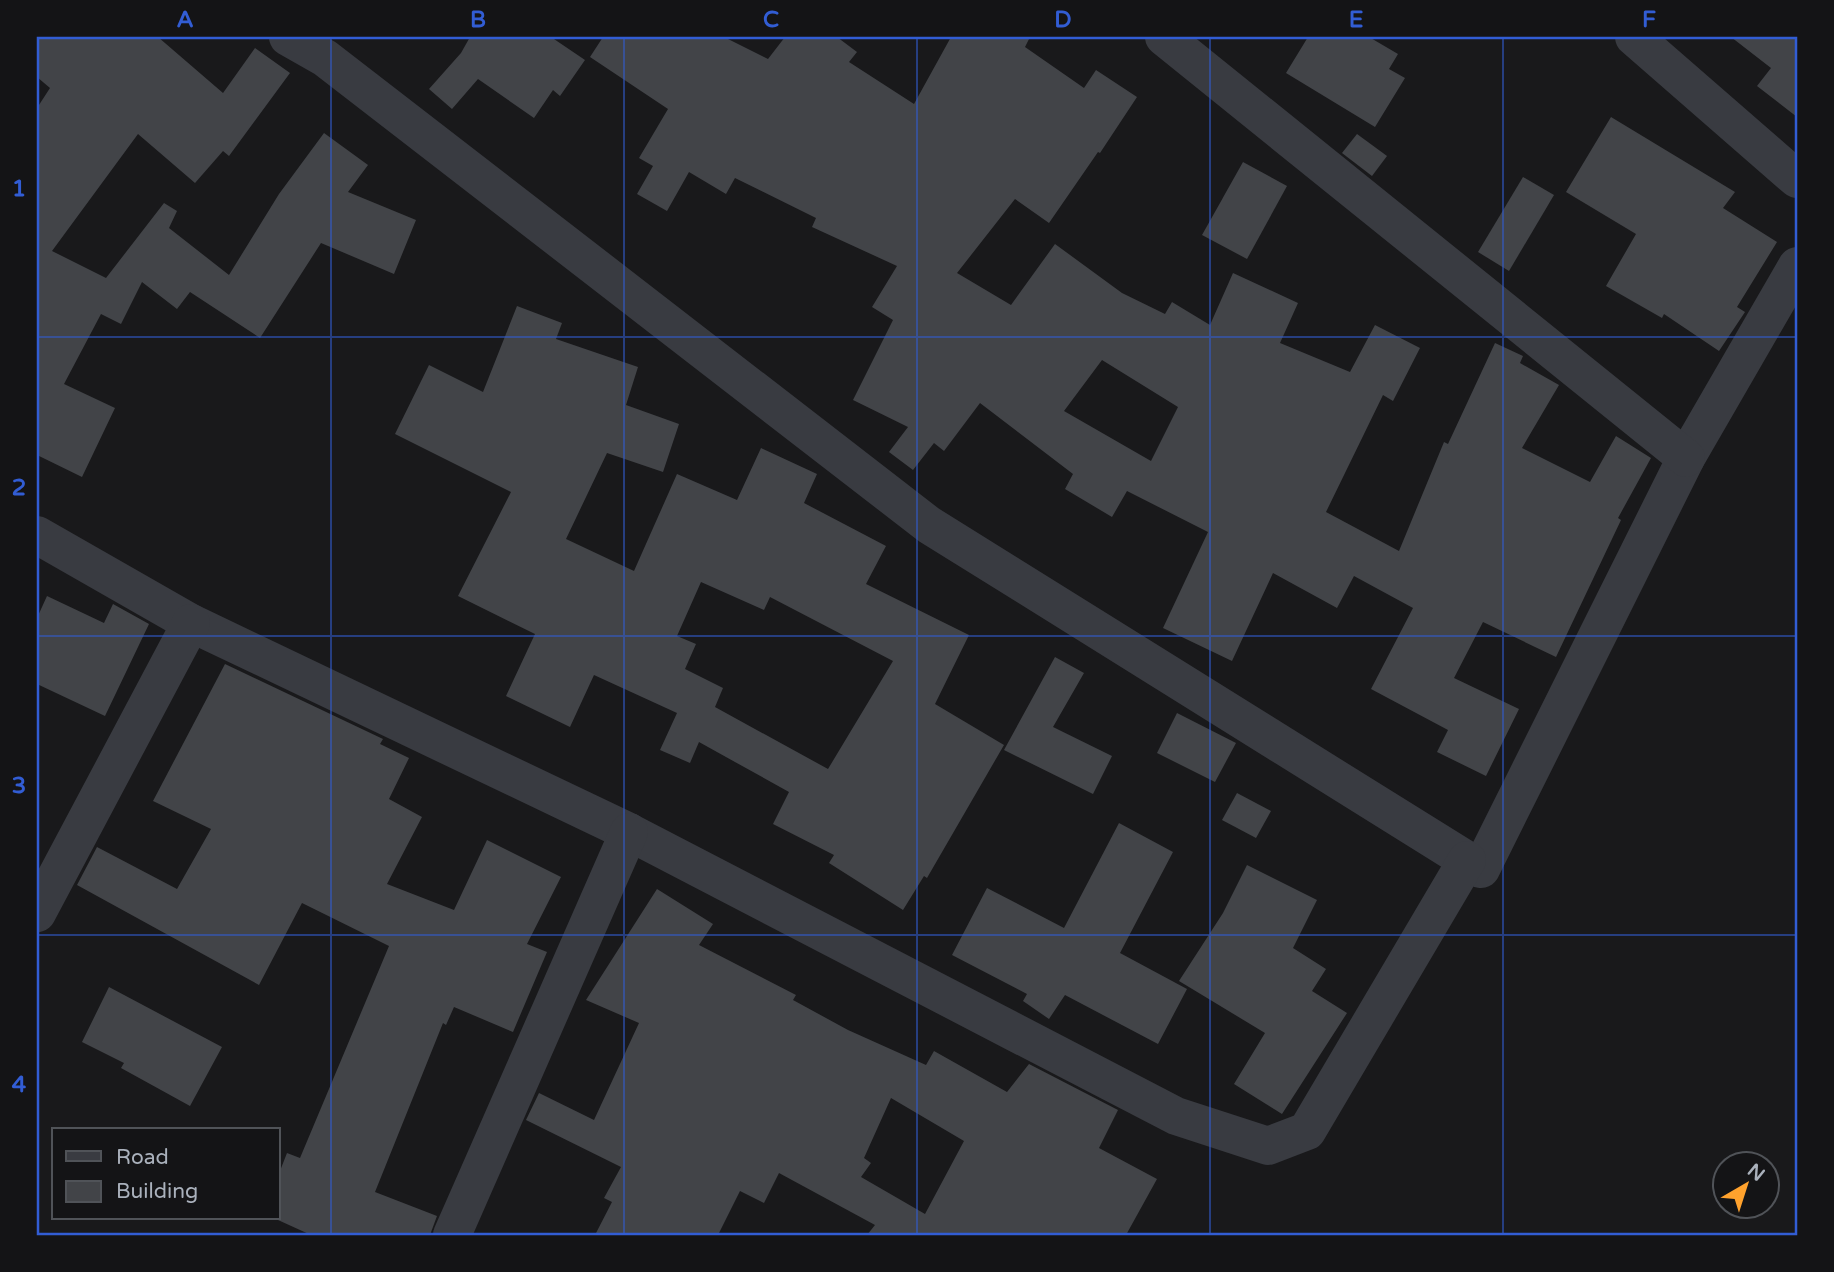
<svg xmlns="http://www.w3.org/2000/svg" width="1834" height="1272" viewBox="0 0 1834 1272" font-family="'Varela Round',sans-serif">
  <rect width="100%" height="100%" fill="#19191b"/>
  <g fill="#424448" fill-rule="evenodd">
    <path d="M37,37H158L223,93L255,48L290,73L229,156L223,151L195,183L138,134L52,251L106,278L164,203L177,211L169,228L229,275L279,194L324,133L368,165L348,192L416,220L394,274L321,243L260,338L190,292L177,309L142,282L121,324L101,314L64,384L115,408L82,477L37,455V108L50,88L37,77Z"/>
    <path d="M470,37H551L585,60L560,96L553,90L534,118L478,79L452,109L429,89L461,53Z"/>
    <path d="M603,37H724L768,59L785,37H837L857,52L849,62L914,104L951,37H1030L1025,47L1084,88L1096,70L1137,97L1100,153L1098,152L1049,223L1015,199L957,273L1011,305L1055,244L1122,293L1165,314L1172,302L1210,325L1233,273L1298,303L1280,343L1350,372L1375,325L1420,348L1393,401L1383,395L1326,512L1399,551L1444,442L1448,444L1495,343L1523,356L1520,363L1559,385L1522,448L1590,482L1616,436L1651,458L1618,518L1621,520L1556,657L1483,622L1454,678L1519,709L1486,776L1437,752L1448,730L1371,689L1413,608L1354,576L1337,608L1273,573L1232,661L1163,628L1208,532L1127,491L1112,517L1065,489L1073,474L980,403L944,451L934,443L913,470L889,452L908,427L853,400L893,320L872,307L897,266L812,227L816,218L735,178L726,194L689,172L667,211L637,194L653,166L639,158L668,109L590,57ZM1102,360L1178,407L1151,461L1064,411Z"/>
    <path d="M1308,37H1369L1398,54L1389,69L1405,78L1375,127L1286,73Z"/>
    <path d="M1731,37H1797V117L1757,86L1771,68Z"/>
    <path d="M1611,117L1735,192L1723,208L1777,242L1737,307L1745,312L1719,351L1664,314L1662,318L1606,286L1636,234L1566,192Z"/>
    <path d="M1357,134L1387,156L1372,176L1342,153Z"/>
    <path d="M1243,162L1287,186L1247,259L1202,235Z"/>
    <path d="M1523,177L1554,195L1509,271L1478,252Z"/>
    <path d="M517,306L562,323L556,339L638,367L626,405L679,424L663,472L607,453L566,539L634,571L677,474L737,500L761,448L817,474L804,503L886,546L866,584L969,635L935,704L1004,745L927,878L924,876L903,910L829,863L834,855L773,824L789,792L699,742L690,763L660,750L677,713L594,675L570,727L506,696L535,634L458,596L511,492L395,434L429,365L483,392ZM701,582L764,610L770,597L893,661L828,769L715,707L723,688L685,669L696,644L677,636Z"/>
    <path d="M47,596L104,623L113,604L149,624L105,716L37,684V618Z"/>
    <path d="M1055,657L1084,673L1053,727L1112,756L1093,794L1004,750Z"/>
    <path d="M225,664L383,739L380,744L409,758L389,799L422,817L387,884L454,910L487,840L561,877L527,944L547,952L513,1032L454,1007L446,1025L443,1023L375,1192L437,1216L430,1235H311L278,1220V1176L287,1153L300,1158L389,946L302,903L259,985L77,885L97,847L177,889L211,829L153,801Z"/>
    <path d="M1177,713L1236,743L1215,782L1157,753Z"/>
    <path d="M1237,793L1271,811L1256,838L1222,820Z"/>
    <path d="M1119,823L1173,852L1120,953L1187,989L1158,1044L1065,995L1049,1019L1023,1001L1027,994L952,955L987,888L1064,928Z"/>
    <path d="M1247,865L1317,900L1293,948L1326,969L1312,991L1347,1013L1282,1114L1234,1084L1265,1033L1179,981L1223,913Z"/>
    <path d="M657,889L713,924L699,945L796,995L793,1000L848,1030L926,1065L934,1051L1007,1092L1029,1064L1118,1110L1099,1148L1157,1179L1126,1235H867L875,1225L779,1173L764,1203L740,1191L718,1235H595L612,1202L604,1198L621,1167L526,1120L539,1093L594,1120L639,1023L586,1000ZM891,1098L964,1141L925,1214L861,1177L871,1163L864,1158Z"/>
    <path d="M109,987L222,1047L190,1106L121,1068L124,1063L82,1042Z"/>
  </g>
  <g fill="none" stroke-linecap="round" stroke-linejoin="round">
    <g stroke="#393b41" stroke-width="38">
      <path d="M288,37L325,58L929,525L1481,869L1686,458L1797,266"/>
      <path d="M1164,37L1686,458"/>
      <path d="M1634,37L1797,179"/>
      <path d="M37,535L191,623L629,832L1176,1116L1268,1146L1307,1131L1467,860"/>
      <path d="M37,913L191,623"/>
      <path d="M452,1235L629,832"/>
    </g>
  </g>
  <path fill="none" stroke="#325dd4" stroke-width="2" stroke-opacity="0.55" d="M331,37V1235M624,37V1235M917,37V1235M1210,37V1235M1503,37V1235M37,337H1797M37,636H1797M37,935H1797"/>
  <rect width="1834" height="1272" fill="none" stroke="#141416" stroke-width="77"/>
  <rect x="52" y="1128" width="228" height="91" fill="#141416" stroke="#505358" stroke-width="2"/>
  <rect x="66" y="1151" width="35" height="10" fill="#393b41" stroke="#505358" stroke-width="2"/>
  <text x="116" y="1164" font-size="21" fill="#aab1bc">Road</text>
  <rect x="66" y="1181" width="35" height="21" fill="#424448" stroke="#505358" stroke-width="2"/>
  <text x="116" y="1198" font-size="21" fill="#aab1bc">Building</text>
  <g transform="translate(1746 1185) rotate(39)"><circle r="33" fill="#141416" stroke="#505358" stroke-width="2"/>
  <path d="M0-5L12 26L0 18L-12 26Z" fill="#ffa22d"/>
  <text y="-10" font-size="19" font-weight="bold" text-anchor="middle" fill="#aab1bc">N</text>
  </g>
  <rect x="38" y="38" width="1758" height="1196" fill="none" stroke="#325dd4" stroke-width="2.5"/>
  <g font-size="23" text-anchor="middle" font-weight="bold" fill="#325dd4">
    <text x="185" y="27">A</text>
    <text x="478" y="27">B</text>
    <text x="771" y="27">C</text>
    <text x="1063" y="27">D</text>
    <text x="1356" y="27">E</text>
    <text x="1649" y="27">F</text>
    <text x="19" y="196">1</text>
    <text x="19" y="495">2</text>
    <text x="19" y="793">3</text>
    <text x="19" y="1092">4</text>
  </g>
</svg>
